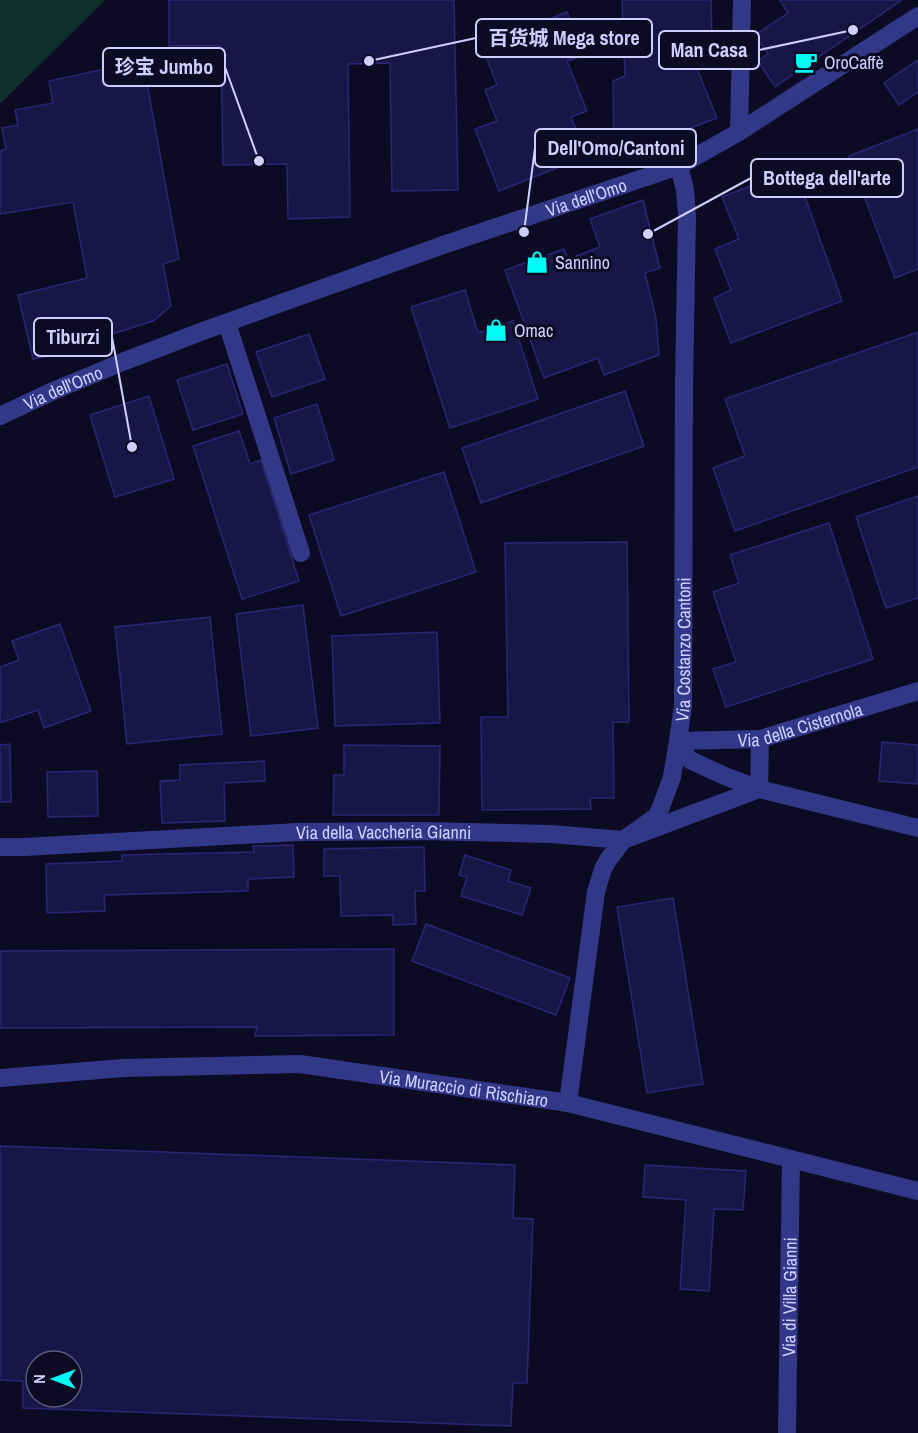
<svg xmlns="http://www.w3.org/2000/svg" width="918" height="1433" viewBox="0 0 918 1433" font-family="'Archivo Narrow','Noto Sans SC',sans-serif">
  <rect width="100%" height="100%" fill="#0d0b24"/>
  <path fill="#0e2f2a" d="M0,0H105L0,104Z"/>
  <g fill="#1a1547" stroke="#2c2576" stroke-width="1.5" fill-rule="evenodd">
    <path d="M169,0H454L458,190L392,191L390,63L348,64L350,217L288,219L287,164L223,165L221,46H169Z"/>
    <path d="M622,0H711L712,39L689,49L717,118L614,157L613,81L625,76Z"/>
    <path d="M780,0H902L775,87L758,61L768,54L755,35L788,13Z"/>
    <path d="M567,12L584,55L567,61L587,111L571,117L587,156L499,191L475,129L497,121L485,90L497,85L482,46Z"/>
    <path d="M918,60V92L899,105L884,83Z"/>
    <path d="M143,61L179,259L163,264L171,306L153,321L103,337L75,341L78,350L33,359L18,295L87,278L73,202L0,214V151L6,149L2,128L18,125L15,110L53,103L49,81Z"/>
    <path d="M918,129V269L895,278L849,156Z"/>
    <path d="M795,169L842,301L731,343L714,298L731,290L715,249L739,239L722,197Z"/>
    <path d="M643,200L660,268L645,273L656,318L659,355L604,375L598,358L544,378L505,270L564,249L568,259L600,247L590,219Z"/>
    <path d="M465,290L478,333L513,321L538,399L450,428L411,307Z"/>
    <path d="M918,332V467L735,531L713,468L745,456L725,399Z"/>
    <path d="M309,334L325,379L272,397L256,352Z"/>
    <path d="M227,364L243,414L193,430L177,380Z"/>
    <path d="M625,391L644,446L481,503L462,448Z"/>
    <path d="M149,396L174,479L115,497L90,415Z"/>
    <path d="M317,404L334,460L291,474L274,418Z"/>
    <path d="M239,431L250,464L261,460L299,581L242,599L193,446Z"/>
    <path d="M444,472L476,572L341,616L309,515Z"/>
    <path d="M918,496V598L886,608L856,517Z"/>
    <path d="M829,523L873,659L726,707L713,669L736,662L713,592L739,583L730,555Z"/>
    <path d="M627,542L629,722H613L614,798H590L591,809L482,810L481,717H508L505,543Z"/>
    <path d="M303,605L318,728L251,736L236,614Z"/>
    <path d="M210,617L222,734L127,744L115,627Z"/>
    <path d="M60,624L91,711L44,728L38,710L0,723V667L19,660L12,641Z"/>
    <path d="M437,632L440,723L335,726L332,636Z"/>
    <path d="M882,742L918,745V784L879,781Z"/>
    <path d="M10,744L11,802H0V745Z"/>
    <path d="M344,745L440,746L439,815H333L334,775H344Z"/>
    <path d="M264,761L265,781L224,783L225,821L162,823L160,781L180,780V765Z"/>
    <path d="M97,771L98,816L48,817L47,772Z"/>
    <path d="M293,845L294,877L248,879V891L104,895L105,911L47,913L46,864L122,861V855L254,852L253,846Z"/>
    <path d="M424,847L425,891H415L416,924L393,925V915L341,916L340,876H324V849Z"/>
    <path d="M465,855L511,870L508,881L531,888L522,915L461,896L467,877L459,875Z"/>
    <path d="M673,898L703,1084L647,1093L617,907Z"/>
    <path d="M426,924L570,978L556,1015L412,961Z"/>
    <path d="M394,949V1035L255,1036L257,1027L0,1028V951Z"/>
    <path d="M0,1146L515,1165L513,1218L533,1219L527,1383H513L511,1426L23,1408V1381L0,1380ZM36,1361H72V1397H36Z"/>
    <path d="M645,1165L746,1171L743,1210L714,1209L709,1291L680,1289L686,1200L643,1197Z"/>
  </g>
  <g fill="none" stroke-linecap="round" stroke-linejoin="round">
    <g stroke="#313888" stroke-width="18">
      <path d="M739,132L742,0"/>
      <path d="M227,323L301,553"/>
      <path id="s1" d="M0,416L53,391L125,361L203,331L446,244L679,166L739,132L918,16"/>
      <path d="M678,741L686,755L690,760L727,777L759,789L918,828"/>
      <path id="s2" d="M678,741L760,739L918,691"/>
      <path d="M759,789L760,739"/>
      <path id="s3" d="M0,847H24L298,832L424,831L551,834L623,840L759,789"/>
      <path id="s4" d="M0,1078L124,1068L300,1064L568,1103L918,1191"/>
      <path id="s5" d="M568,1103L596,892L603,869L608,860L623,840L657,816L661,807L672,777L678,741L683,706L684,385L687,216L685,190L679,166"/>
      <path id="s6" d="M787,1433L791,1159"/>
    </g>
  </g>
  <defs>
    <g id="cafe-bare" transform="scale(1.8)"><path d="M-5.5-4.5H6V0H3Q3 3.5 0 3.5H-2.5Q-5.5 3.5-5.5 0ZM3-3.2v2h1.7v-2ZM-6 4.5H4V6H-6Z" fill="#00faf6" stroke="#0d0b24" stroke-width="2.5" paint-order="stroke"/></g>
    <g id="shop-bare" transform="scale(1.8)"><path d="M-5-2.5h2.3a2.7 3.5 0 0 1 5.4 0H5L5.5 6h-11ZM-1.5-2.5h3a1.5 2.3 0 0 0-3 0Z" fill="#00faf6" stroke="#0d0b24" stroke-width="2.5" paint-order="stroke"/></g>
  </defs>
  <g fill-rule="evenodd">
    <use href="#cafe-bare" x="806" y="62"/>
    <use href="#shop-bare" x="537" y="262"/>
    <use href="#shop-bare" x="496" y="330"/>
  </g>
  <g text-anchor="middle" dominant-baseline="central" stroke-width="6" stroke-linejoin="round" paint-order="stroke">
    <g font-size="18" fill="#cfcfff" stroke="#0d0b24" text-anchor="start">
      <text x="824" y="62">OroCaffè</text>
      <text x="555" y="262">Sannino</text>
      <text x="514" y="330">Omac</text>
    </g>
    <g font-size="18" fill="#cfcfff" stroke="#0d0b24">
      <text stroke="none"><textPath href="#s1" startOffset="626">Via dell'Omo</textPath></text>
      <text stroke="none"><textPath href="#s1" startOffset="69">Via dell'Omo</textPath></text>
      <text stroke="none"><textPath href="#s5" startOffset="484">Via Costanzo Cantoni</textPath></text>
      <text stroke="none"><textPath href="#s2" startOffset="124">Via della Cisternola</textPath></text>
      <text stroke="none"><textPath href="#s3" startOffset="384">Via della Vaccheria Gianni</textPath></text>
      <text stroke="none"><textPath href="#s4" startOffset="466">Via Muraccio di Rischiaro</textPath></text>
      <text stroke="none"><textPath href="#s6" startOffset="136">Via di Villa Gianni</textPath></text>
    </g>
  </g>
  <path fill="none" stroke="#cfcfff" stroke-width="2" d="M369 61L476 38M853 30L759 50M259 161L225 67M524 232L535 148M648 234L751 178M132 447L112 337"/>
  <g fill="#cfcfff" stroke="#0d0b24" stroke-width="2">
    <circle cx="369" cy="61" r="6"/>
    <circle cx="853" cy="30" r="6"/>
    <circle cx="259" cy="161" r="6"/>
    <circle cx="524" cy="232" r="6"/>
    <circle cx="648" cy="234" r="6"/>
    <circle cx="132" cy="447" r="6"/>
  </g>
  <g fill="#0d0b24" stroke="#cfcfff" stroke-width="2">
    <rect x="476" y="19" width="176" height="38" rx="6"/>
    <rect x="659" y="31" width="100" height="38" rx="6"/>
    <rect x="103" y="48" width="122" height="38" rx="6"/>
    <rect x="535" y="129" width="161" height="38" rx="6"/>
    <rect x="751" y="159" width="152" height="38" rx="6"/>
    <rect x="34" y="318" width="78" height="38" rx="6"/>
  </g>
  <g font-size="20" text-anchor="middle" font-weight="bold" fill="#cfcfff">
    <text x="564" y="45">百货城 Mega store</text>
    <text x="709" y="57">Man Casa</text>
    <text x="164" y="74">珍宝 Jumbo</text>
    <text x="616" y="155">Dell'Omo/Cantoni</text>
    <text x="827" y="185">Bottega dell'arte</text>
    <text x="73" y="344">Tiburzi</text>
  </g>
  <g transform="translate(54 1379) rotate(270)"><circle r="28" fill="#0d0b24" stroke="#5b597c" stroke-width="1.5"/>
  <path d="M0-4.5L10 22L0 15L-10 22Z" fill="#00faf6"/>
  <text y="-9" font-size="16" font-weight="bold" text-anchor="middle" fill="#cfcfff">N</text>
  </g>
</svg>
